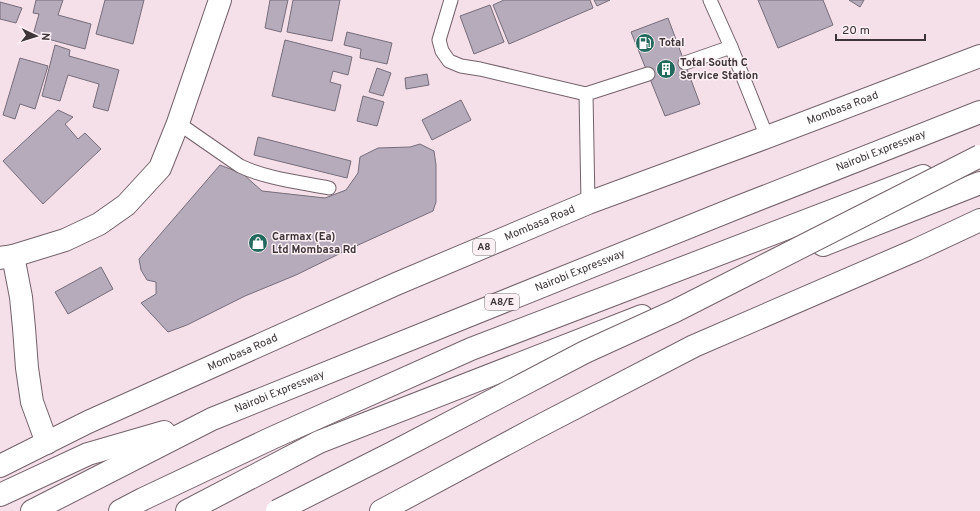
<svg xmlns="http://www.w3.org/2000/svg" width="980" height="511" viewBox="0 0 980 511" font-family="Overpass,sans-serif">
  <rect width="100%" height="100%" fill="#f5e0e9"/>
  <g fill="#b6abbb" stroke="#766c7a">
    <path d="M36,0H63L58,15L91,24L85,49L33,35L39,14L33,13Z"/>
    <path d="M105,0H144L133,44L96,34Z"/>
    <path d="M270,0H288L281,32L265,28Z"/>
    <path d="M293,0H340L332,41L287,32Z"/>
    <path d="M504,0H590L593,8L509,44L493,5Z"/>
    <path d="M594,0H610L597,6Z"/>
    <path d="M758,0H823L833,25L778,48Z"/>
    <path d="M849,0H864L860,7Z"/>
    <path d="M0,2L22,8L16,23L0,19Z"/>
    <path d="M490,5L504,42L474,54L460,16Z"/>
    <path d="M668,18L700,104L665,116L631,32Z"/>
    <path d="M347,32L392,43L387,64L360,58L361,49L344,45Z"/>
    <path d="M285,40L352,57L348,75L333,71L330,82L341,85L335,111L272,96Z"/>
    <path d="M55,45L70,50L69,56L119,70L108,111L93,107L99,84L68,75L60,101L42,96Z"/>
    <path d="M20,58L48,66L35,109L20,104L15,119L3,115Z"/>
    <path d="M377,68L391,73L383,96L369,92Z"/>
    <path d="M427,74L429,85L406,89L405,78Z"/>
    <path d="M363,96L384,102L377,126L357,121Z"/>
    <path d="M461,100L471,120L432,140L422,120Z"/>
    <path d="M58,110L73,117L65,124L78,139L85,133L101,149L43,204L3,161Z"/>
    <path d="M258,137L351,161L347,178L254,155Z"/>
    <path d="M420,144L434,151L436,165V202L433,211L345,251L296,275L245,296L187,325L168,332L141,303L156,294V282L147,280L141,270L139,259L220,165L243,174L262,191L325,198L346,190L358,173L360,157L378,148L410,147Z"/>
    <path d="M101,267L113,289L68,314L55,292Z"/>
  </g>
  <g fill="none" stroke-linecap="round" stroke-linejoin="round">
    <g stroke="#74626a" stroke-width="15">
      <g id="service">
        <path d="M451,0L439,40L442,51L449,61L461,66L480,69L586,94"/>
        <path d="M710,0L731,47L767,137"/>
        <path d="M685,63L731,47"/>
        <path d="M178,123L240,166C268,179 299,182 329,188"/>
        <path d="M588,203L586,94L648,74"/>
      </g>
    </g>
    <g stroke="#74626a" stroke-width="24">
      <g id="minor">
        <path d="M13,256L21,297L24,328L27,368L32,402L47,443"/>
        <path d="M0,258L13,256L65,240L99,224L126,205L160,168L178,123L220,0"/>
      </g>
    </g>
    <g stroke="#74626a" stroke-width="24">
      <g id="trunk">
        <path d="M823,245L980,183"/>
        <path id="s1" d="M0,466L88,422L396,284L588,203L767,137L980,56"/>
        <path d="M187,511L319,442L642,316"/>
      </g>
    </g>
    <g stroke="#74626a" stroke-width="24">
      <g id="motorway">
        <path d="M0,495L88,454L164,432"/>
        <path id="s2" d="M32,511L212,419L736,208L980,112"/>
        <path d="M120,511L143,499L272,438L471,349L923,176"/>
        <path d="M381,511L534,429L694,346L916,250L980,220"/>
      </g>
    </g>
    <use href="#service" stroke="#fff" stroke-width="13"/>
    <use href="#minor" stroke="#fff" stroke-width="22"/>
    <use href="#trunk" stroke="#fff" stroke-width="22"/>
    <use href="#motorway" stroke="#fff" stroke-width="22"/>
    <g stroke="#74626a" stroke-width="24" stroke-linecap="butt">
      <path id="motorway-bridge" d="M277,511L392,453L585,352L675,311L980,156"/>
    </g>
    <use href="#motorway-bridge" stroke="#fff" stroke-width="22"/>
  </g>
  <defs>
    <g id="fuel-disc" transform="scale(1)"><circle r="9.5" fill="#23695e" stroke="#fdf0f5"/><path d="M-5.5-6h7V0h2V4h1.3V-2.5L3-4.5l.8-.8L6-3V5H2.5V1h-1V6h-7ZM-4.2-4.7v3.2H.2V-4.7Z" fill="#fff"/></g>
    <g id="building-disc" transform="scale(1)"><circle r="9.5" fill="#23695e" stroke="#fdf0f5"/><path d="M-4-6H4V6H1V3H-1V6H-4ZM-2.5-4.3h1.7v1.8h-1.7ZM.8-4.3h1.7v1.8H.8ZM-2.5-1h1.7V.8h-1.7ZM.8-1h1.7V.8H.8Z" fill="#fff"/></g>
    <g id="shop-disc" transform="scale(1)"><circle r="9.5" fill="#23695e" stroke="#fdf0f5"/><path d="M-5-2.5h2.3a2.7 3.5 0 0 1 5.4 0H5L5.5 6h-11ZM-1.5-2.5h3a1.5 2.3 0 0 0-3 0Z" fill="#fff"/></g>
  </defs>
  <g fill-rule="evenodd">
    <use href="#fuel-disc" x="645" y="43"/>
    <use href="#building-disc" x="666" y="69"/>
    <use href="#shop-disc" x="258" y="243"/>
  </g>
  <g text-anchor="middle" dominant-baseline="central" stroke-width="3" stroke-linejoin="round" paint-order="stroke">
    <g fill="#fdf0f5" stroke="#776d71" stroke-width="1">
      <rect x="473" y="239" width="22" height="16" rx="3"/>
      <rect x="485" y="294" width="34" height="16" rx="3"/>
    </g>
    <g font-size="10" font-weight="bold" fill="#3d3538">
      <text x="484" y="247">A8</text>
      <text x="502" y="302">A8/E</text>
    </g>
    <g font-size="11" font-weight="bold" fill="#3d3538" stroke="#fdf0f5" text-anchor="start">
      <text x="659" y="43">Total</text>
      <text x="680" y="63">Total South C<tspan x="680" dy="13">Service Station</tspan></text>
      <text x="272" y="237">Carmax (Ea)<tspan x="272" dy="13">Ltd Mombasa Rd</tspan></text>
    </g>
    <g font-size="11" fill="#3d3538" stroke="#fdf0f5">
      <text stroke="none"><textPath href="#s1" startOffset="916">Mombasa Road</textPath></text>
      <text stroke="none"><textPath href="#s2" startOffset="923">Nairobi Expressway</textPath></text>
      <text stroke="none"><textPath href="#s1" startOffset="592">Mombasa Road</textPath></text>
      <text stroke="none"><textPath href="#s2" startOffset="599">Nairobi Expressway</textPath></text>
      <text stroke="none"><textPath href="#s1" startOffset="268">Mombasa Road</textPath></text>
      <text stroke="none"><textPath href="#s2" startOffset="275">Nairobi Expressway</textPath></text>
    </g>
  </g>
  <g transform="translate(36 36) rotate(94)" stroke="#fdf0f5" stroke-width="3" paint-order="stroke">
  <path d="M0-3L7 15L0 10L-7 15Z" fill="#3d3538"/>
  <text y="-6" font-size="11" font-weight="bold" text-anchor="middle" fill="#3d3538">N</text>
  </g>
  <path d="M836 34v6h89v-6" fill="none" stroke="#3d3538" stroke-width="2"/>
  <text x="842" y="34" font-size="12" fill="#3d3538" stroke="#fdf0f5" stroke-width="3" paint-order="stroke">20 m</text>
</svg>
